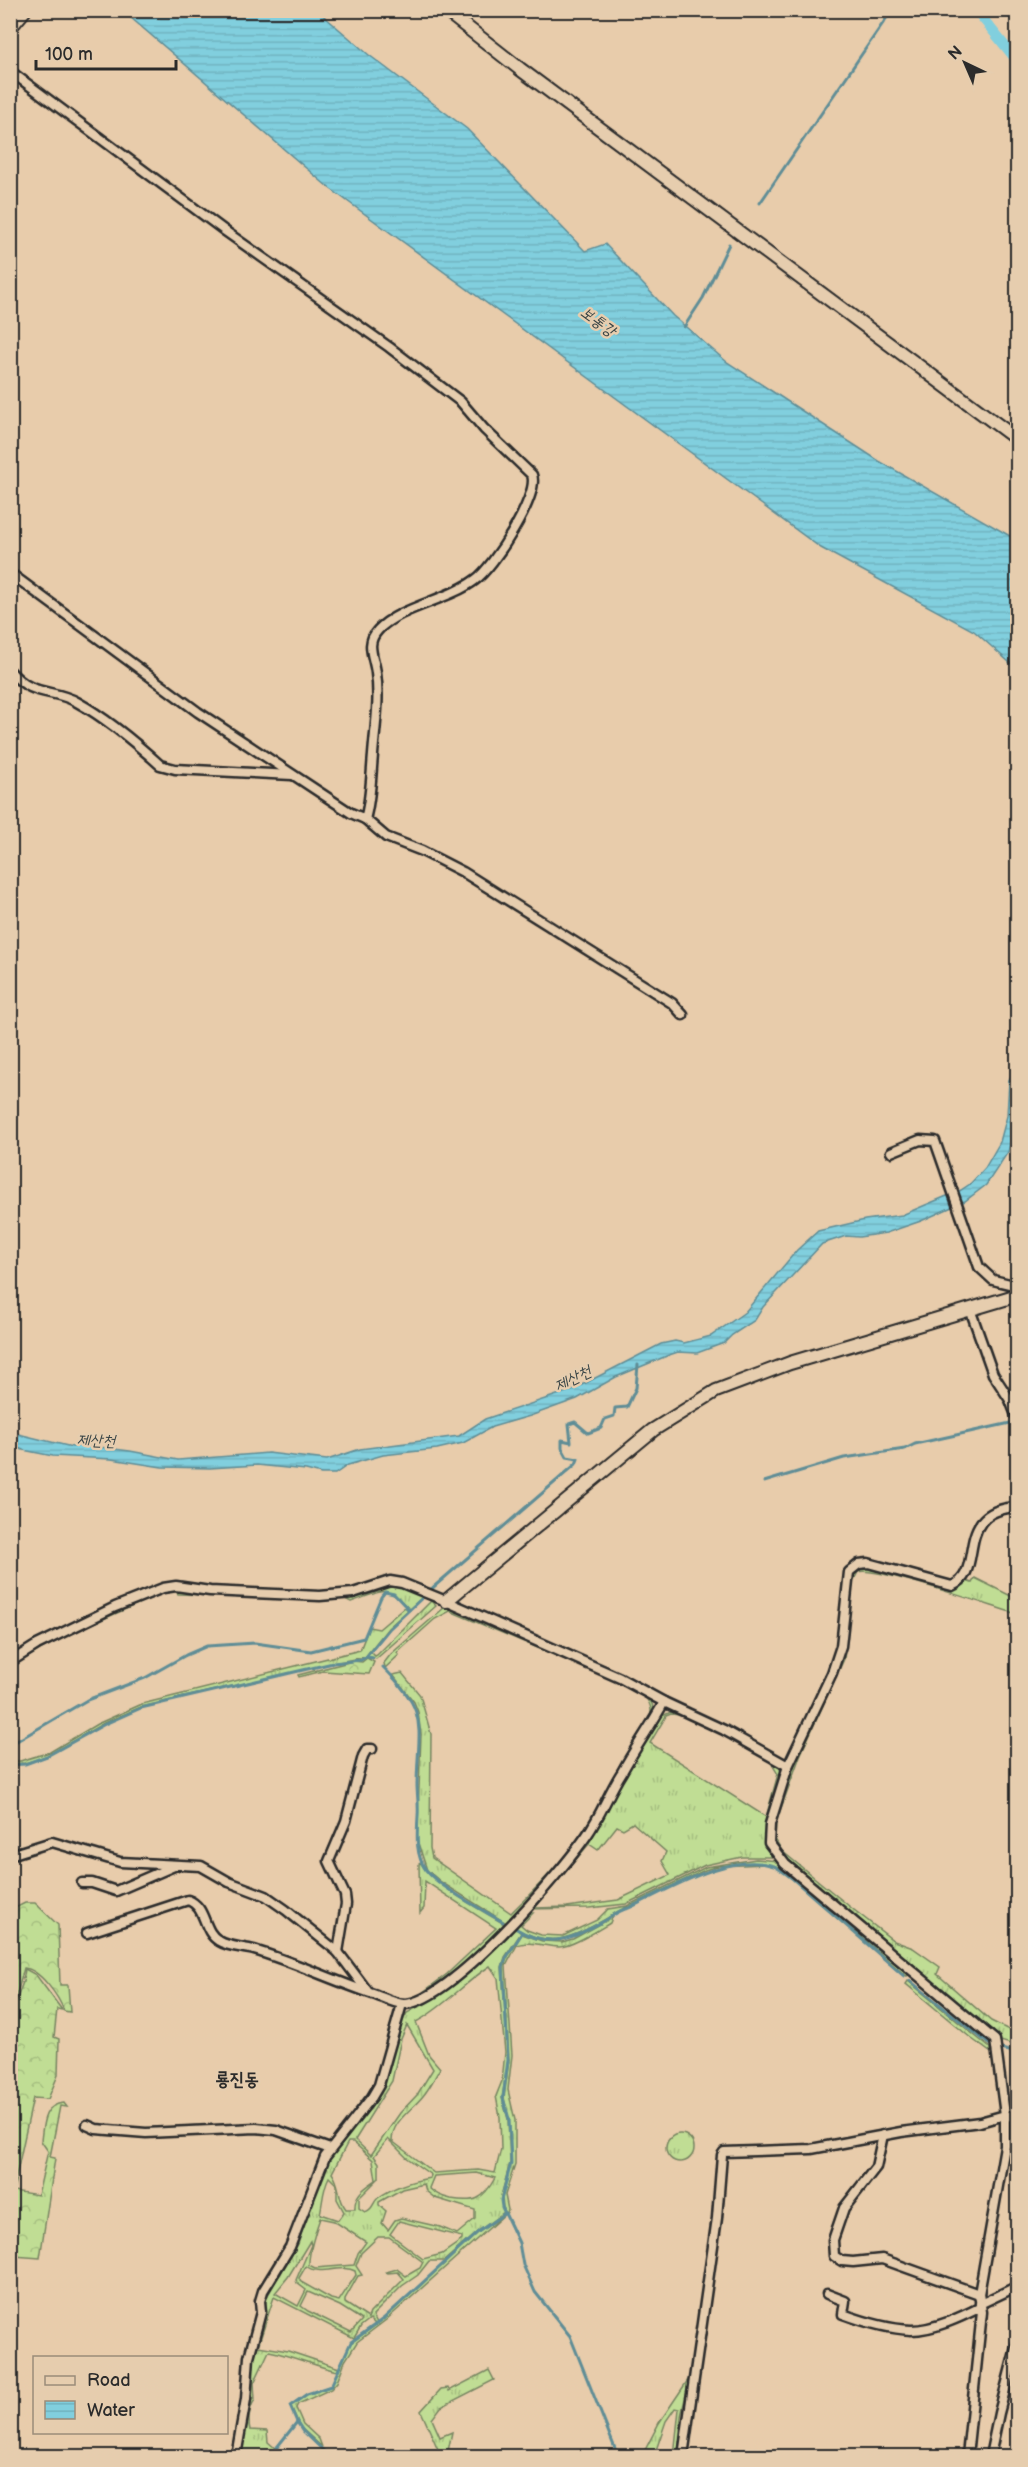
<svg xmlns="http://www.w3.org/2000/svg" width="1028" height="2467" viewBox="0 0 1028 2467" font-family="'Balsamiq Sans','Poor Story',sans-serif">
  <defs>
    <pattern id="grass-tufts" width="24" height="20" patternUnits="userSpaceOnUse" patternTransform="scale(1.5)"><rect width="24" height="20" fill="#c0dd94"/><path d="M3 7l-1-3M5 7V3M7 7l1-3M15 17l-1-3M17 17v-4M19 17l1-3" fill="none" stroke="#a5be80"/></pattern>
    <pattern id="forest-crowns" width="20" height="18" patternUnits="userSpaceOnUse" patternTransform="scale(1.5)"><rect width="20" height="18" fill="#c0dd94"/><path d="M2 6a3 3 0 1 1 6 0M12 15a3 3 0 1 1 6 0" fill="none" stroke="#a5be80"/></pattern>
    <pattern id="water-rules" width="6" height="5" patternUnits="userSpaceOnUse" patternTransform="scale(1.5)"><rect width="6" height="5" fill="#81cfde"/><path d="M0 2.5h6" fill="none" stroke="#70b2bf"/></pattern>
  </defs>
  <rect width="100%" height="100%" fill="#e8ccab"/>
  <filter id="ink" filterUnits="userSpaceOnUse"><feTurbulence type="fractalNoise" baseFrequency=".0167" numOctaves="2"/><feDisplacementMap in="SourceGraphic" scale="12" xChannelSelector="R" yChannelSelector="G"/><feConvolveMatrix kernelMatrix="1 2 1 2 8 2 1 2 1" color-interpolation-filters="sRGB"/></filter>
  <g filter="url(#ink)">
    <g fill="url(#grass-tufts)" stroke="#768460" stroke-width="1.5" fill-rule="evenodd">
      <path d="M867,1564L947,1586L963,1580L972,1583L975,1578L1017,1599V1614C993,1607 873,1565 858,1572L853,1582L844,1659L800,1756L776,1822L775,1839L782,1851L849,1906L894,1941L913,1948L940,1967L937,1974L991,2021L1017,2034V2046L997,2040L993,2031L785,1860L776,1851L770,1835L791,1767L836,1668L849,1578L857,1566Z"/>
      <path d="M394,1585L424,1596L409,1609C385,1582 382,1592 351,1602L345,1599L178,1594L174,1590L165,1592L62,1637L11,1667L10,1664L41,1646L144,1597L175,1588L268,1597Z"/>
      <path d="M431,1601L436,1606L376,1659L367,1656L371,1652L375,1656L377,1655Z"/>
      <path d="M405,1607L408,1610L388,1628L365,1657L333,1663L141,1707L104,1723L47,1756L25,1763L11,1764V1761H20L50,1752L97,1724L142,1704L360,1650L369,1627L379,1629Z"/>
      <path d="M445,1607L467,1614L634,1686C645,1693 653,1699 654,1713L579,1842L542,1887L506,1923L441,1882L427,1870L417,1840L421,1735L418,1712L414,1702L393,1675L402,1673L420,1695L431,1734L430,1848L432,1858L511,1913C540,1884 568,1857 589,1822C601,1803 610,1781 622,1762C629,1748 652,1726 651,1710C650,1700 642,1694 635,1689L450,1611L435,1619L397,1653L399,1655L385,1668L384,1663L391,1654Z"/>
      <path d="M675,1710L687,1713C706,1723 764,1748 776,1762C797,1786 747,1825 776,1857H742L705,1865L626,1904L589,1908L529,1909L563,1871L596,1827L633,1760L662,1716ZM671,1714L689,1716L770,1761L778,1774L766,1817L650,1743L666,1716ZM633,1823L666,1852L662,1861L670,1875L618,1900L567,1907L535,1908L589,1844L598,1850L617,1826L623,1829Z"/>
      <path d="M756,1859L779,1861L910,1972L907,1976L905,1975L793,1879L775,1866L767,1864L718,1866L705,1870L629,1907C618,1909 613,1915 604,1920C571,1939 550,1948 515,1928L521,1933L505,1957L502,1967L508,2060L502,2098L508,2119L510,2163L501,2196L504,2212L477,2232L444,2261H429L418,2275L402,2286L373,2315L377,2323L375,2324L370,2319L361,2326L354,2338L274,2297L258,2346L288,2351L339,2368L337,2371C314,2366 293,2356 269,2351L254,2383L255,2400C249,2407 248,2421 250,2430L267,2431L268,2442L276,2449L270,2456H240L252,2361L264,2317L266,2298L298,2244L324,2166L334,2149L383,2086L397,2032L407,2013L449,1989L492,1949L527,1913H533L521,1925L527,1930L541,1935L563,1936L597,1920L608,1909L627,1906L706,1867ZM490,1966L498,1978L505,2052L502,2081L496,2096L500,2117L501,2149L495,2173L478,2170L434,2173L392,2141C392,2121 411,2111 423,2096C430,2088 435,2077 440,2068L429,2055L416,2022C443,2008 464,1983 490,1966ZM407,2025L433,2069L417,2095L400,2113L371,2155L355,2140L392,2081L401,2039ZM388,2139L406,2157L431,2175L430,2178C411,2181 393,2187 378,2198C372,2203 374,2209 365,2212L359,2208V2198L379,2178V2163L374,2156ZM348,2142H353L373,2160L376,2180C365,2188 354,2194 355,2209H346C337,2198 341,2185 332,2173ZM477,2173L495,2178C483,2200 475,2203 451,2199C442,2197 435,2194 429,2188L434,2176ZM329,2177L337,2185V2199L344,2212L338,2220L320,2214C323,2201 323,2188 329,2177ZM424,2184L426,2191L435,2198L475,2210V2219L457,2234L440,2227L401,2218L395,2220L388,2230L382,2223L386,2211L379,2205V2202L402,2189ZM320,2218L334,2221L366,2242L358,2253L354,2265L315,2268L309,2265C308,2255 316,2229 320,2218ZM399,2221L462,2237V2240L442,2254L423,2259L390,2234ZM378,2237H389L423,2262L420,2268L406,2276L397,2269L386,2272L388,2273L398,2272L404,2279L370,2313L368,2318L345,2303V2299L358,2276L362,2275L356,2266L361,2253ZM310,2241L311,2245L296,2280L297,2283L306,2290L298,2306L275,2293L288,2277ZM306,2266C319,2277 342,2263 355,2271L356,2275L339,2301L331,2299L301,2282L299,2278ZM308,2292L340,2306L362,2320L351,2332L308,2311L301,2306Z"/>
      <path d="M421,1863C431,1884 483,1911 504,1924L455,1972L423,1992L447,1974L496,1928L425,1881L424,1908L420,1913L419,1864Z"/>
      <path d="M613,1915L610,1923C598,1930 572,1947 559,1947C545,1947 529,1940 517,1945L506,1966L512,2055L508,2090L515,2120V2164L505,2195L508,2210L506,2214L503,2207L502,2196L511,2163L509,2119L504,2098L509,2060L504,1967L507,1958L522,1934L542,1941L562,1942L573,1939L608,1920Z"/>
      <path d="M908,1981L990,2048V2052L972,2039L906,1984Z"/>
      <circle cx="680" cy="2148" r="14"/>
      <path d="M505,2214L386,2320L357,2342L345,2361L337,2382L331,2389L298,2404L296,2408L303,2424L319,2439L322,2447L300,2427L291,2406L308,2394L331,2386L351,2343L384,2319L478,2233Z"/>
      <path d="M489,2370L494,2380L441,2407L432,2419L440,2437L452,2432L447,2456H441L421,2411L441,2389L448,2388L449,2391Z"/>
      <path d="M690,2377L681,2416L678,2456H674L679,2409L675,2408L666,2421L654,2456H642L659,2423Z"/>
    </g>
    <g fill="url(#forest-crowns)" stroke="#768460" stroke-width="1.5">
      <path d="M367,1658L374,1662L369,1674L323,1671L299,1677L298,1675L353,1661L362,1662Z"/>
      <path d="M25,1903H35L58,1925L60,1985H68L70,2012L64,2011C59,1997 40,1969 24,1968L11,2015V1910Z"/>
      <path d="M25,1969L36,1975L62,2010L57,2009L54,2037L59,2039L58,2075L48,2099L33,2098L13,2191L38,2195L48,2151L41,2141C43,2124 43,2104 64,2103L67,2107L60,2106L50,2157L55,2158L40,2258L14,2256L11,2272L10,2018L23,1982Z"/>
    </g>
    <g fill="url(#water-rules)" stroke="#5f8d96" stroke-width="1.5">
      <path d="M123,11H318L369,55L467,129L585,251L605,244L673,316L727,362L879,461L1017,540V669L974,631L821,548L328,187Z"/>
      <path d="M1017,1065V1117L1008,1152L986,1185L965,1201L921,1221L886,1233L859,1237L846,1236L822,1244L763,1307L755,1320L732,1335L724,1343L697,1353L678,1352L669,1355L616,1377L577,1399L530,1416L492,1427L463,1443L437,1449L383,1455L348,1465L335,1474H321L306,1470L257,1465L210,1468L162,1467L111,1459L53,1456L23,1450L11,1445L10,1432L72,1447L82,1445L130,1451L178,1460L268,1453L327,1460L360,1449L459,1436L485,1419L572,1390L661,1344L675,1341L684,1343L711,1336L745,1312L797,1250L818,1231L865,1220L902,1215L961,1190L970,1184L985,1168L1000,1142L1007,1116L1009,1080Z"/>
    </g>
    <g fill="none" stroke-linecap="round" stroke-linejoin="round">
      <g stroke="#5f8d96" stroke-width="3">
        <path d="M760,203L892,10"/>
        <path d="M684,327L703,298L729,244"/>
        <path d="M764,1482L844,1458L905,1449L915,1444L1015,1422"/>
        <path d="M429,1591L576,1464L578,1459L567,1457L562,1448V1440L571,1442L569,1424L575,1422L588,1433L601,1428L605,1419L614,1416L615,1408L627,1407L636,1388L638,1365"/>
        <path d="M373,1658L366,1657L389,1629L423,1597"/>
        <path d="M383,1667C430,1713 418,1725 417,1784C417,1795 419,1805 418,1816C417,1834 415,1855 426,1870C439,1887 483,1910 503,1922"/>
        <path d="M10,1745L87,1700L145,1678L186,1655L207,1646L255,1643L311,1651L364,1638L381,1597L385,1592L394,1594L409,1610"/>
        <path d="M10,1765L25,1764L47,1756L105,1724L141,1708L333,1663L361,1660L366,1657"/>
        <path d="M515,1928C550,1950 571,1939 604,1921C613,1916 618,1910 629,1908C668,1890 730,1851 774,1866C781,1869 787,1875 793,1879L904,1976"/>
        <path d="M522,1933L506,1958L503,1967L508,2060L503,2098L509,2119L511,2163L501,2200L502,2207L519,2243L523,2265"/>
        <path d="M910,1981L989,2044"/>
        <path d="M1001,2049L1018,2053"/>
        <path d="M524,2267L535,2292L570,2336L618,2456"/>
        <path d="M297,2422L303,2431L329,2456"/>
        <path d="M270,2456L297,2422L290,2406L307,2394L331,2386L351,2342L383,2319L478,2232L505,2213"/>
      </g>
      <path stroke="#81cfde" stroke-width="10" d="M976,10L1018,62"/>
      <g stroke="#2b2b2b" stroke-width="13">
        <g id="street">
          <path d="M10,71L225,231L389,347L461,402L484,429L532,475C540,495 493,568 475,580C449,600 399,607 378,630C365,644 374,656 376,673C380,700 375,728 373,755C371,776 371,799 365,819"/>
          <path d="M14,576L198,712L351,813L365,819L386,837L422,851L463,872L672,1003L683,1015"/>
          <path d="M10,671C33,698 52,688 77,702C104,717 137,744 160,765L175,769L292,775"/>
          <path d="M891,1152L920,1140L935,1141L979,1267L993,1280L1018,1286"/>
          <path d="M970,1309L993,1374L1010,1400L1018,1420"/>
          <path d="M10,1662L37,1645L115,1607L163,1588L176,1586L210,1591L320,1596L353,1593L390,1581L402,1583L446,1601L620,1678L664,1702L724,1730L788,1766"/>
          <path d="M10,1855L52,1842L120,1862L201,1866L229,1882L266,1896L286,1910L338,1952L368,1992"/>
          <path d="M82,1883H92L116,1891L174,1866"/>
          <path d="M87,1933L188,1900C207,1907 202,1931 219,1941C228,1947 243,1947 254,1950C294,1962 332,1980 373,1994C382,1997 393,2003 403,2004C448,2005 561,1873 587,1835C601,1815 609,1792 622,1772C635,1748 651,1726 664,1702"/>
          <path d="M338,1952L346,1904L345,1895L329,1861L346,1821L363,1756L367,1749H372"/>
          <path d="M87,2125L96,2129L146,2133L256,2128L276,2130L330,2149"/>
          <path d="M883,2135L876,2167L844,2208L833,2240L834,2256L842,2261L853,2262L882,2259L979,2294"/>
          <path d="M827,2294L845,2301L843,2314C862,2321 890,2329 911,2330C934,2330 961,2317 981,2307"/>
          <path d="M980,2304L1018,2286"/>
          <path d="M236,2456L246,2399L249,2357L261,2312L260,2301L263,2291L290,2247L325,2157L372,2097L379,2085L402,2004"/>
          <path d="M683,2456L717,2218L722,2155L724,2152L811,2149L901,2132L980,2122L1005,2115L1018,2118"/>
          <path d="M967,2456L982,2312L979,2294L1005,2146V2115L995,2040L785,1864L769,1843L770,1824L788,1766L832,1673L841,1646L849,1572L859,1564L868,1563L952,1586C987,1572 951,1510 1018,1507"/>
          <path d="M990,2456L999,2413L1018,2340"/>
        </g>
      </g>
      <g stroke="#2b2b2b" stroke-width="16">
        <g id="secondary">
          <path d="M445,10L520,69L1018,440"/>
          <path d="M10,28L25,10"/>
          <path d="M446,1601L653,1430L716,1391L790,1363L1018,1295"/>
        </g>
      </g>
      <use href="#street" stroke="#e6cdae" stroke-width="8"/>
      <use href="#secondary" stroke="#e6cdae" stroke-width="12"/>
    </g>
  </g>
  <g text-anchor="middle" dominant-baseline="central" stroke-width="5" stroke-linejoin="round" paint-order="stroke">
    <g font-size="16" font-style="italic" fill="#384446" stroke="#e6cdae">
      <text transform="translate(598 322) rotate(36)">보통강</text>
      <text transform="translate(573 1379) rotate(-26)">제산천</text>
      <text transform="translate(96 1441) rotate(2)">제산천</text>
    </g>
    <g font-size="18" font-weight="bold" fill="#2b2b2b" stroke="#e6cdae">
      <text x="237" y="2079">룡진동</text>
    </g>
  </g>
  <rect width="1028" height="2467" fill="none" stroke="#e6cdae" stroke-width="36"/>
  <rect x="18" y="18" width="992" height="2431" fill="none" stroke="#2b2b2b" stroke-width="2" filter="url(#ink)"/>
  <rect x="33" y="2356" width="195" height="78" fill="#e6cdae" stroke="#9b8c7a" stroke-width="1.5"/>
  <rect x="45" y="2376" width="30" height="9" fill="#e6cdae" stroke="#9b8c7a" stroke-width="1.5"/>
  <text x="87" y="2386" font-size="18" fill="#2b2b2b">Road</text>
  <rect x="45" y="2401" width="30" height="18" fill="url(#water-rules)" stroke="#9b8c7a" stroke-width="1.5"/>
  <text x="87" y="2416" font-size="18" fill="#2b2b2b">Water</text>
  <g transform="translate(965 63) rotate(316)" stroke="#e6cdae" stroke-width="4.5" paint-order="stroke">
  <path d="M0-4.5L10 22L0 15L-10 22Z" fill="#2b2b2b"/>
  <text y="-9" font-size="16" font-weight="bold" text-anchor="middle" fill="#2b2b2b">N</text>
  </g>
  <path d="M36 60v9h140v-9" fill="none" stroke="#2b2b2b" stroke-width="3"/>
  <text x="45" y="60" font-size="18" fill="#2b2b2b" stroke="#e6cdae" stroke-width="4.5" paint-order="stroke">100 m</text>
</svg>
